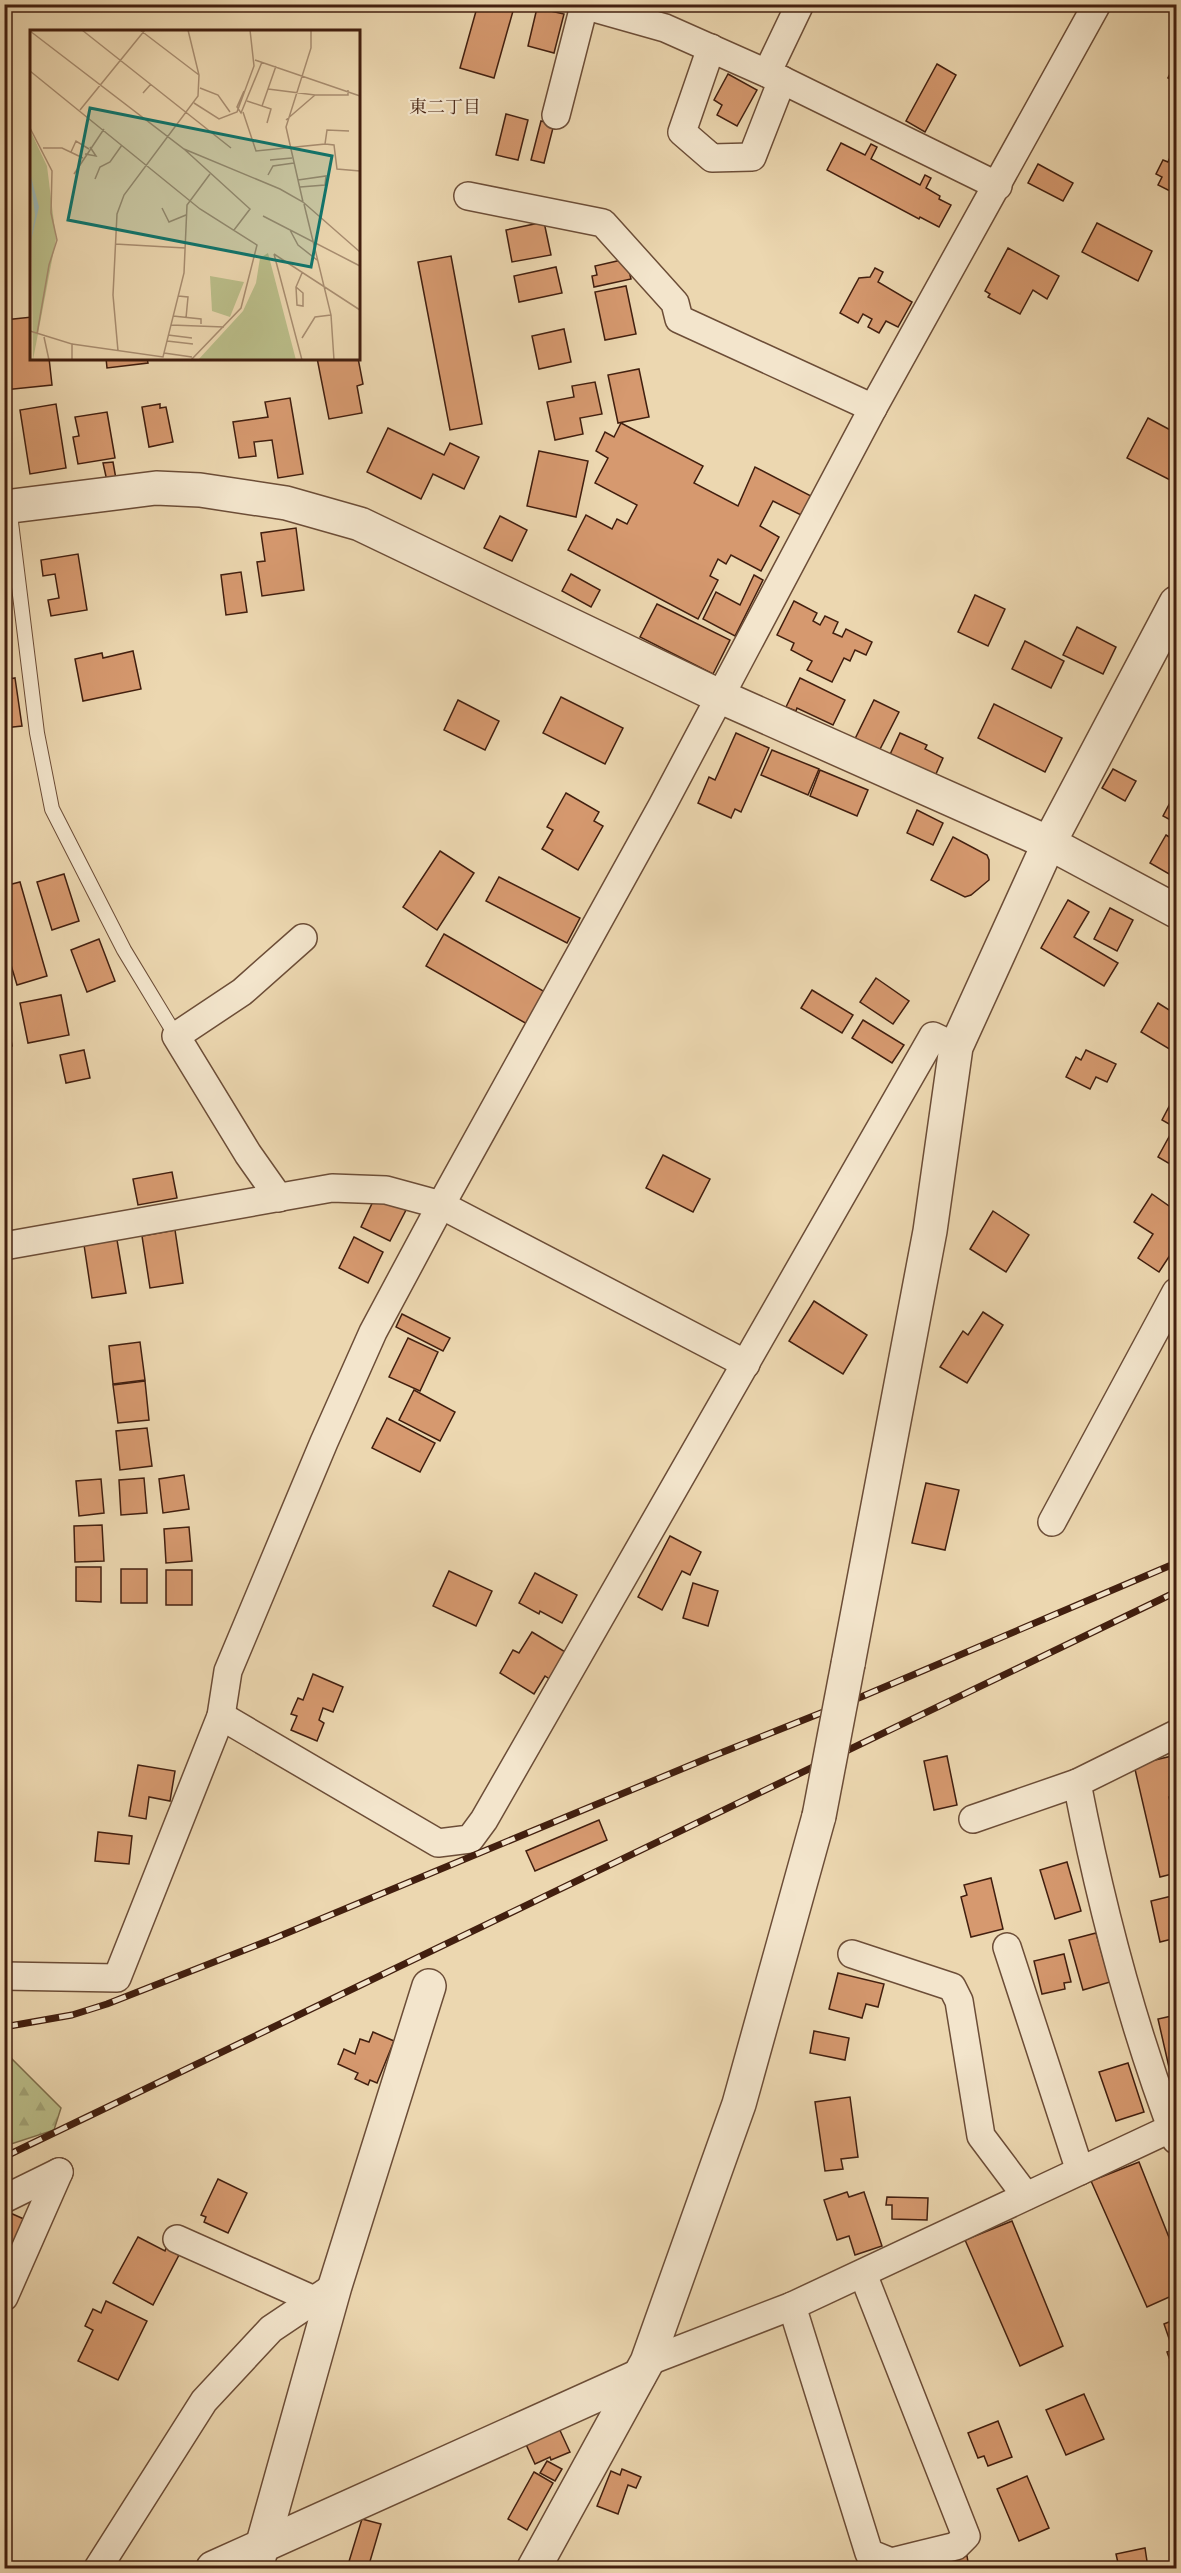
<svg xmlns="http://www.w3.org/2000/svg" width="1181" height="2573" viewBox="0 0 1181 2573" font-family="'Libre Caslon Text','Noto Serif JP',serif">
  <defs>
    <pattern id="forest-firs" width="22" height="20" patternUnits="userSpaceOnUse" patternTransform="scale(1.5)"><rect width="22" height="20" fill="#babd89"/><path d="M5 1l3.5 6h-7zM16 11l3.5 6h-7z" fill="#a1a275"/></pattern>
  </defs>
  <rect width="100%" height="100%" fill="#ecd7b0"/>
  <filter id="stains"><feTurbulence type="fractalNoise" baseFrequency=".00333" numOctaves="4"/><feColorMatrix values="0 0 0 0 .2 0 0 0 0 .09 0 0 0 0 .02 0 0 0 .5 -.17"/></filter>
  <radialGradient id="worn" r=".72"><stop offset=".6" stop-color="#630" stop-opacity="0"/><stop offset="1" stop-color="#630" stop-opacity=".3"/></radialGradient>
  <path fill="url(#forest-firs)" stroke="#7e6e4c" stroke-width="1.5" d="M4,2051L61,2108L54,2130L5,2146Z"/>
  <g fill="#d6996f" stroke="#421f0f" stroke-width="1.5">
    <path d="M478,4H515L494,78L460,68Z"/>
    <path d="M537,8L564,14L554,53L528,46Z"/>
    <path d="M1176,61V82L1168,78Z"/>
    <path d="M937,64L956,75L925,132L906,121Z"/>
    <path d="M728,74L757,90L737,126L717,115L722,105L714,100Z"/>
    <path d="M506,114L528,120L518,160L496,155Z"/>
    <path d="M541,121L554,124L544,163L531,160Z"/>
    <path d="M841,143L865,155L871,144L877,147L871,159L920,185L925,175L931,178L926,188L940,196L939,199L951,205L939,227L920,217L919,219L827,170Z"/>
    <path d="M1176,143V194L1158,185L1162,177L1156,174L1163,160L1168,162Z"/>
    <path d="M1038,164L1073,183L1063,201L1028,183Z"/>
    <path d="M544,222L551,255L512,262L506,230Z"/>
    <path d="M1097,223L1152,251L1138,281L1082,252Z"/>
    <path d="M1008,248L1059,276L1047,299L1033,290L1020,314L988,297L990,294L985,291Z"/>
    <path d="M451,256L482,424L450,430L418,262Z"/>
    <path d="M626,259L631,279L594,287L592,276L597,275L595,266Z"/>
    <path d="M556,267L562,293L519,302L514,276Z"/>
    <path d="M875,268L883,272L878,282L912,302L898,327L886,321L879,333L868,327L872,319L863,314L858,323L840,313L859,278L870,277Z"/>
    <path d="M626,286L636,334L605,340L595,292Z"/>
    <path d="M32,317V358H49L52,385L4,390V320Z"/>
    <path d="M564,329L571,362L539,369L532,336Z"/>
    <path d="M106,358H147L148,363L107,368Z"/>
    <path d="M317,358H358L363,384L357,386L362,413L329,419Z"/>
    <path d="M639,369L649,417L618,423L608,375Z"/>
    <path d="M595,382L602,414L580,418L583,434L555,440L547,402L574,397L572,386Z"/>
    <path d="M290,398L303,474L278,478L272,440L254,442L256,456L239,458L233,422L268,417L265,402Z"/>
    <path d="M56,404L66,468L30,474L20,410Z"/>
    <path d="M160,404V408L166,407L173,442L149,447L142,407Z"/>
    <path d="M107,412L115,458L78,464L73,437L79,436L75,417Z"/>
    <path d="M1148,418L1176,433V483L1127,458Z"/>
    <path d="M621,423L703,466L694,483L738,506L755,467L811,496L801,515L773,501L760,526L779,537L761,571L731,555L726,564L718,559L710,576L718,580L698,619L568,550L586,515L612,529L617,519L627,524L637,505L595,483L608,458L596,451L605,432L614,437Z"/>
    <path d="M388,428L444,455L450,443L479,457L464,489L433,474L421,499L367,472Z"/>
    <path d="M539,451L588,461L576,517L527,506Z"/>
    <path d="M113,462L116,479L107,481L103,463Z"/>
    <path d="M500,516L527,530L512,561L484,548Z"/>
    <path d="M296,528L304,590L262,596L257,562L265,561L261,533Z"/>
    <path d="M78,554L87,610L51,616L48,600L59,598L55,574L43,576L41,560Z"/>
    <path d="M241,572L247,612L226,615L221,575Z"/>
    <path d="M571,574L600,590L591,607L562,591Z"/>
    <path d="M754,575L763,580L735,636L703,619L716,592L740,605Z"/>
    <path d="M975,595L1005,609L988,646L958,632Z"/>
    <path d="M794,601L817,613L813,621L820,625L825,616L838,622L833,633L842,637L846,629L872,642L866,655L855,650L850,661L844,658L832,682L807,670L812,661L791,650L794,643L777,635Z"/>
    <path d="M657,604L730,640L713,674L640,637Z"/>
    <path d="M1077,627L1116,647L1103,674L1063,655Z"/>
    <path d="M1025,641L1064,661L1051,688L1012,669Z"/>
    <path d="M133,651L141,689L83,701L75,659L102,653L103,658Z"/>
    <path d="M15,678L22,726L4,728V680Z"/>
    <path d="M800,678L845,700L833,725L797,708L796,711L786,707Z"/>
    <path d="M561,697L623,728L605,764L543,733Z"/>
    <path d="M458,700L499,721L485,750L444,730Z"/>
    <path d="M874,700L899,712L876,757L852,745Z"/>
    <path d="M994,704L1062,738L1045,772L978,738Z"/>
    <path d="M736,733L769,748L741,812L735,809L731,818L698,803L709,777L715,780Z"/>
    <path d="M900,733L927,745L925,749L943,758L932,783L887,761Z"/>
    <path d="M772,750L819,769L808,795L761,775Z"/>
    <path d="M1113,769L1136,781L1125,801L1102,788Z"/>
    <path d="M820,770L868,790L857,816L810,796Z"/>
    <path d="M566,793L599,812L594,821L603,826L578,870L542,849L553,830L547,827Z"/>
    <path d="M1172,799L1176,801V823L1163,816Z"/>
    <path d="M917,810L943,823L933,845L907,833Z"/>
    <path d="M1166,835L1176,841V878L1150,863Z"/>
    <path d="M953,837L987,855L989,860V880L971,895L965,897L931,880Z"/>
    <path d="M440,851L474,873L437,930L403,907Z"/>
    <path d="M64,874L79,921L52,930L37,882Z"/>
    <path d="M499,877L580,918L567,943L486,901Z"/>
    <path d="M20,882L47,976L17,985L4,942V886Z"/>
    <path d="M1068,900L1089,912L1074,937L1118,963L1104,986L1041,948Z"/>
    <path d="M1110,908L1133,920L1117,951L1094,939Z"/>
    <path d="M444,934L545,992L527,1024L426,966Z"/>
    <path d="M99,939L115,981L87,992L71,950Z"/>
    <path d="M876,978L909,1001L893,1024L860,1002Z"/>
    <path d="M812,990L853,1015L842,1033L801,1008Z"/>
    <path d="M61,995L69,1035L28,1043L20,1003Z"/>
    <path d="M1158,1003L1169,1010L1172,1005L1176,1008V1053L1141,1032Z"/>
    <path d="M5,1004L12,1046L4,1048V1004Z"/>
    <path d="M863,1020L904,1045L892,1063L852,1038Z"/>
    <path d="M84,1050L90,1078L66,1083L60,1055Z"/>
    <path d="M1086,1050L1116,1064L1107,1082L1096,1077L1090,1089L1066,1077L1076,1057L1081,1060Z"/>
    <path d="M1173,1099L1176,1101V1128L1162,1120Z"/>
    <path d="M1170,1135L1176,1139L1175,1167L1158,1157Z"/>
    <path d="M663,1155L710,1179L693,1212L646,1188Z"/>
    <path d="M172,1172L177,1198L138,1205L133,1179Z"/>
    <path d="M1152,1194L1176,1211V1246L1159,1272L1138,1258L1153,1234L1134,1222Z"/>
    <path d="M376,1195L406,1210L390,1241L361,1227Z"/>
    <path d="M993,1211L1029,1235L1006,1272L970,1249Z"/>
    <path d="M175,1230L183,1283L150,1288L142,1236Z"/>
    <path d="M354,1237L383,1252L368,1283L339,1268Z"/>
    <path d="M117,1240L126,1293L92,1298L84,1245Z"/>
    <path d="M814,1301L867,1335L843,1374L789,1341Z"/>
    <path d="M983,1312L1003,1325L967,1383L940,1367L963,1331L968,1335Z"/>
    <path d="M402,1314L450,1338L443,1351L396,1327Z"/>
    <path d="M408,1338L438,1352L420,1391L389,1377Z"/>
    <path d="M140,1342L145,1380L113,1384L109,1346Z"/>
    <path d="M145,1381L149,1420L118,1423L113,1385Z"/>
    <path d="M414,1390L455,1412L440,1441L399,1420Z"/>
    <path d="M387,1418L435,1443L420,1472L372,1448Z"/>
    <path d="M147,1428L152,1466L120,1470L116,1431Z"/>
    <path d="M184,1475L189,1509L163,1513L159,1479Z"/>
    <path d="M144,1478L147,1513L121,1515L119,1480Z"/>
    <path d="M101,1479L104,1513L79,1516L76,1481Z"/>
    <path d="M926,1483L959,1490L945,1550L912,1543Z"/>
    <path d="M102,1525L104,1561L75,1562L74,1526Z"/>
    <path d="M189,1527L192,1561L166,1563L164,1529Z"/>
    <path d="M670,1536L701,1552L690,1575L682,1571L662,1610L638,1597Z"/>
    <path d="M76,1567H101V1602L76,1601Z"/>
    <rect x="121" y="1569" width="26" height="34"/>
    <rect x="166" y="1570" width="26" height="35"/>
    <path d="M449,1571L492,1591L476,1626L433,1606Z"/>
    <path d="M535,1573L577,1595L562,1623L540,1611L539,1614L519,1603Z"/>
    <path d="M693,1583L718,1591L708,1626L683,1618Z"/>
    <path d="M4,1592L7,1593L6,1629H4Z"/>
    <path d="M532,1632L567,1653L551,1680L545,1676L534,1694L500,1673L513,1650L519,1653Z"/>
    <path d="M313,1674L343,1687L333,1712L323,1708L319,1720L324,1723L317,1741L291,1730L297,1716L291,1714L298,1698L303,1700Z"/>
    <path d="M947,1756L957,1805L934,1810L924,1761Z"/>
    <path d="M1172,1756L1176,1773V1795L1169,1797L1176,1827V1873L1160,1877L1134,1765Z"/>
    <path d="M138,1765L175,1771L170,1801L149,1797L146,1819L129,1816Z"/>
    <path d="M599,1820L607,1840L535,1871L526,1851Z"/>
    <path d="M98,1832L132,1836L129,1864L95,1861Z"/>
    <path d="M1067,1862L1081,1911L1055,1919L1040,1870Z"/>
    <path d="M991,1878L1003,1929L971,1937L961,1897L967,1895L964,1885Z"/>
    <path d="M1176,1895V1938L1160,1942L1151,1901Z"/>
    <path d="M1096,1933L1110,1982L1083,1990L1069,1940Z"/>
    <path d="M1064,1954L1071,1982L1064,1983L1065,1989L1042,1994L1034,1961Z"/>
    <path d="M1176,1956V1980L1170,1958Z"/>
    <path d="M838,1973L884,1984L878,2007L866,2004L862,2018L829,2009Z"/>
    <path d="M1176,2015V2102L1167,2096L1171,2076L1158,2019Z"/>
    <path d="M814,2031L849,2038L845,2060L810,2053Z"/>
    <path d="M373,2032L394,2041L377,2083L370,2080L368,2085L355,2079L358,2073L338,2064L344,2049L355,2054L360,2039L369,2042Z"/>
    <path d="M1128,2063L1144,2112L1116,2121L1099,2072Z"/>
    <path d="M850,2097L858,2157L841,2159L843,2169L825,2171L815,2102Z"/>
    <path d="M1139,2162L1176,2255V2294L1147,2307L1091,2181Z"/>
    <path d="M218,2179L247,2193L228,2233L204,2222L206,2217L201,2215Z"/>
    <path d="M847,2192L849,2197L864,2192L882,2246L855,2255L849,2236L837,2240L824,2200Z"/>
    <path d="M887,2197L928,2198L927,2220L892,2219V2205H886Z"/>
    <path d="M8,2212L26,2220L10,2261L4,2259V2221Z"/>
    <path d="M1012,2221L1063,2346L1020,2366L965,2240Z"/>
    <path d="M138,2237L165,2251L166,2248L179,2255L153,2305L113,2283Z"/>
    <path d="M106,2301L147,2321L118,2380L78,2361L93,2330L85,2326L93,2309L101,2313Z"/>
    <path d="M1176,2319V2373L1175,2374L1167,2352L1173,2350L1164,2324Z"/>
    <path d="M1084,2394L1104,2439L1066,2455L1046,2410Z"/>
    <path d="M998,2421L1012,2457L988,2466L984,2456L978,2458L968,2433Z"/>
    <path d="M557,2424L570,2452L551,2460L550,2457L535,2464L524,2440Z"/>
    <path d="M547,2461L562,2469L555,2481L540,2473Z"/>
    <path d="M622,2469L641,2477L636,2488L628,2485L618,2514L597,2506L611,2471L620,2475Z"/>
    <path d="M534,2472L553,2483L527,2530L508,2519Z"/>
    <path d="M1027,2476L1049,2528L1019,2541L997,2489Z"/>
    <path d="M362,2519L381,2524L368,2568H347Z"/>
    <path d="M1145,2548L1148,2568H1109L1108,2565L1118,2563L1116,2554Z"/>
    <path d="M967,2556L969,2568H943L941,2561Z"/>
  </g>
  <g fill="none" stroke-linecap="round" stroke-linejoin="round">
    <g stroke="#6c4d37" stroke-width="16">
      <path id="service" d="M9,506L37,733L52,809L124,950L176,1036"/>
    </g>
    <g stroke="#6c4d37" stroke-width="30">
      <g id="minor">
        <path d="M580,4L665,28L782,80L998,186"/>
        <path d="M711,48L682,132L712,158L752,157L782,80"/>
        <path d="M767,73L800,4"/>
        <path d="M556,115L584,6"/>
        <path d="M468,196L603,223L675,303L679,319L873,408"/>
        <path d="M279,1198L248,1154L176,1036L242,992L303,938"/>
        <path d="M4,1246L332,1188L386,1190L441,1205L746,1364"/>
        <path d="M1052,1522L1176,1292"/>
        <path d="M221,1716L438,1843L470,1839L484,1820L933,1036L956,1047"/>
        <path d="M1176,1734L1077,1783C1100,1901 1133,2028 1176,2140"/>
        <path d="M973,1819L1077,1783"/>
        <path d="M1007,1947L1080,2171"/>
        <path d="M852,1954L952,1987L959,2001L981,2136L1026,2196"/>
        <path d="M4,1976L117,1978L221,1716L228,1671L324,1442L373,1332L441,1205L662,806L873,408L1097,4"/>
        <path d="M4,2199L59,2172"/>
        <path d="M177,2239L314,2300"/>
        <path d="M4,2297L59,2172"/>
        <path d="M792,2306L869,2553L891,2562L956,2546L966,2536L863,2274"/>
        <path d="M647,2362L792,2306L1176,2126"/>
        <path d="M98,2568L204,2401L271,2329L335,2286"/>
      </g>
    </g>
    <g stroke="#6c4d37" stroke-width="36">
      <g id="tertiary">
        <path d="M4,507L156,488L200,490L286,503L360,524L719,696L1049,843L1176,911"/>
        <path d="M848,1664L930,1231L956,1047L1049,843L1176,603"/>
        <path d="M213,2568L639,2376"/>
        <path d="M256,2568L335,2286L429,1986"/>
        <path d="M534,2568L647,2362L739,2104L819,1816"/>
      </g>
    </g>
    <use href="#service" stroke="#f3e5cc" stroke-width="14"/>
    <use href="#minor" stroke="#f3e5cc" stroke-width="27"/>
    <use href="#tertiary" stroke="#f3e5cc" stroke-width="33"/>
    <g stroke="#421f0f" stroke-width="7">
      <g id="rail">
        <path d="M4,2027L72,2015L107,2004L275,1938L708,1758L861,1697L1176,1563"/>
        <path d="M4,2157L1176,1592"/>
      </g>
    </g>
    <use href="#rail" stroke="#f3e5cc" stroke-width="4.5" stroke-dasharray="14" stroke-linecap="butt"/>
    <g stroke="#6c4d37" stroke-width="36" stroke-linecap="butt">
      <path id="tertiary-bridge" d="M819,1816L848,1664"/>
    </g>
    <use href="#tertiary-bridge" stroke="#f3e5cc" stroke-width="33"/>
  </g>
  <g text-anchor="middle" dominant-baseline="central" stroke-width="4.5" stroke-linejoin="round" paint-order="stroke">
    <g font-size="18" fill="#421f0f" stroke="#f3e5cc">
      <text x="445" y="107">東二丁目</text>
    </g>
  </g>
  <g transform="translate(30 30)">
    <rect width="330" height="330" fill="#ecd7b0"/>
    <path d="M0,100L17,136L26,209L3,330Z" fill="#babd89"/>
    <path d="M238,223L266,330H168L213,281L226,253L230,228Z" fill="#babd89"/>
    <path d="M180,246L214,252L200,287L182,281Z" fill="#babd89"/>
    <path d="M0,143L9,177L0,215L5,185Z" fill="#9cb7b5"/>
    <path fill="none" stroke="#a88d70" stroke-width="1.5" d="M52,0L201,118M110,0L169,45M0,1L154,119L250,159L273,172L330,222M225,30L330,66M0,41L170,179L227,215L211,278L161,330M121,54L113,63L121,54M170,58L188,65L200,82M238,59L285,65H318V60M214,61L207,77L211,83L232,32M217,71L241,79L237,93M164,73L189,89L207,82L224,36L220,0M232,76L246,36M330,79V120M50,80L115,0M213,82L226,121L295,114L297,100L319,101M256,90L285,65M0,98L22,141L21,183L27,210L19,235L7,304M295,114L304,115L307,139L330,141M13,118H32L53,128M154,119L220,179L204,200M41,122L46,111L59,119M55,124L66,126L60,117M240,130L262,128M44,144L74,99M238,145L243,136L264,133M65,149L70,137L80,132L92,115M268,150L296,146L295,155L270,157M273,172L256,97L281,18V0M274,174L301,285L304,330M132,178L139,192L156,185M233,186L330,236M260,200L268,215L287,230M85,214L155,218M244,224L272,330M244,224L330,280M266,257L267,275L273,276V263L266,257L272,243M148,266L158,267L156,288M143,286L171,289V294M141,295L194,297M0,301L42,314V330M138,305L162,308M14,307L19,330M272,308L285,287L301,285M137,311L163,314M42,314L133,327L154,243L157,175L180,144M88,321L83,265L87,184L94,165L168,66L169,45L158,0M134,323L162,327"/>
    <path fill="#0f766e" fill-opacity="0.15" stroke="#0f766e" stroke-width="3" d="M60,78L302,126L281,237L38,190Z"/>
    <rect width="330" height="330" fill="none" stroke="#421f0f" stroke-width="3"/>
  </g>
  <rect width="1181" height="2573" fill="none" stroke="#ecd7b0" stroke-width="24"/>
  <rect x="6" y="6" width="1169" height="2561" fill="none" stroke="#421f0f" stroke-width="3"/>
  <rect x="12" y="12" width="1157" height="2549" fill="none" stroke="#421f0f" stroke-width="1.5"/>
  <rect width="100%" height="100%" filter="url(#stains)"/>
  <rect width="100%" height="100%" fill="url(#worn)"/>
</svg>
